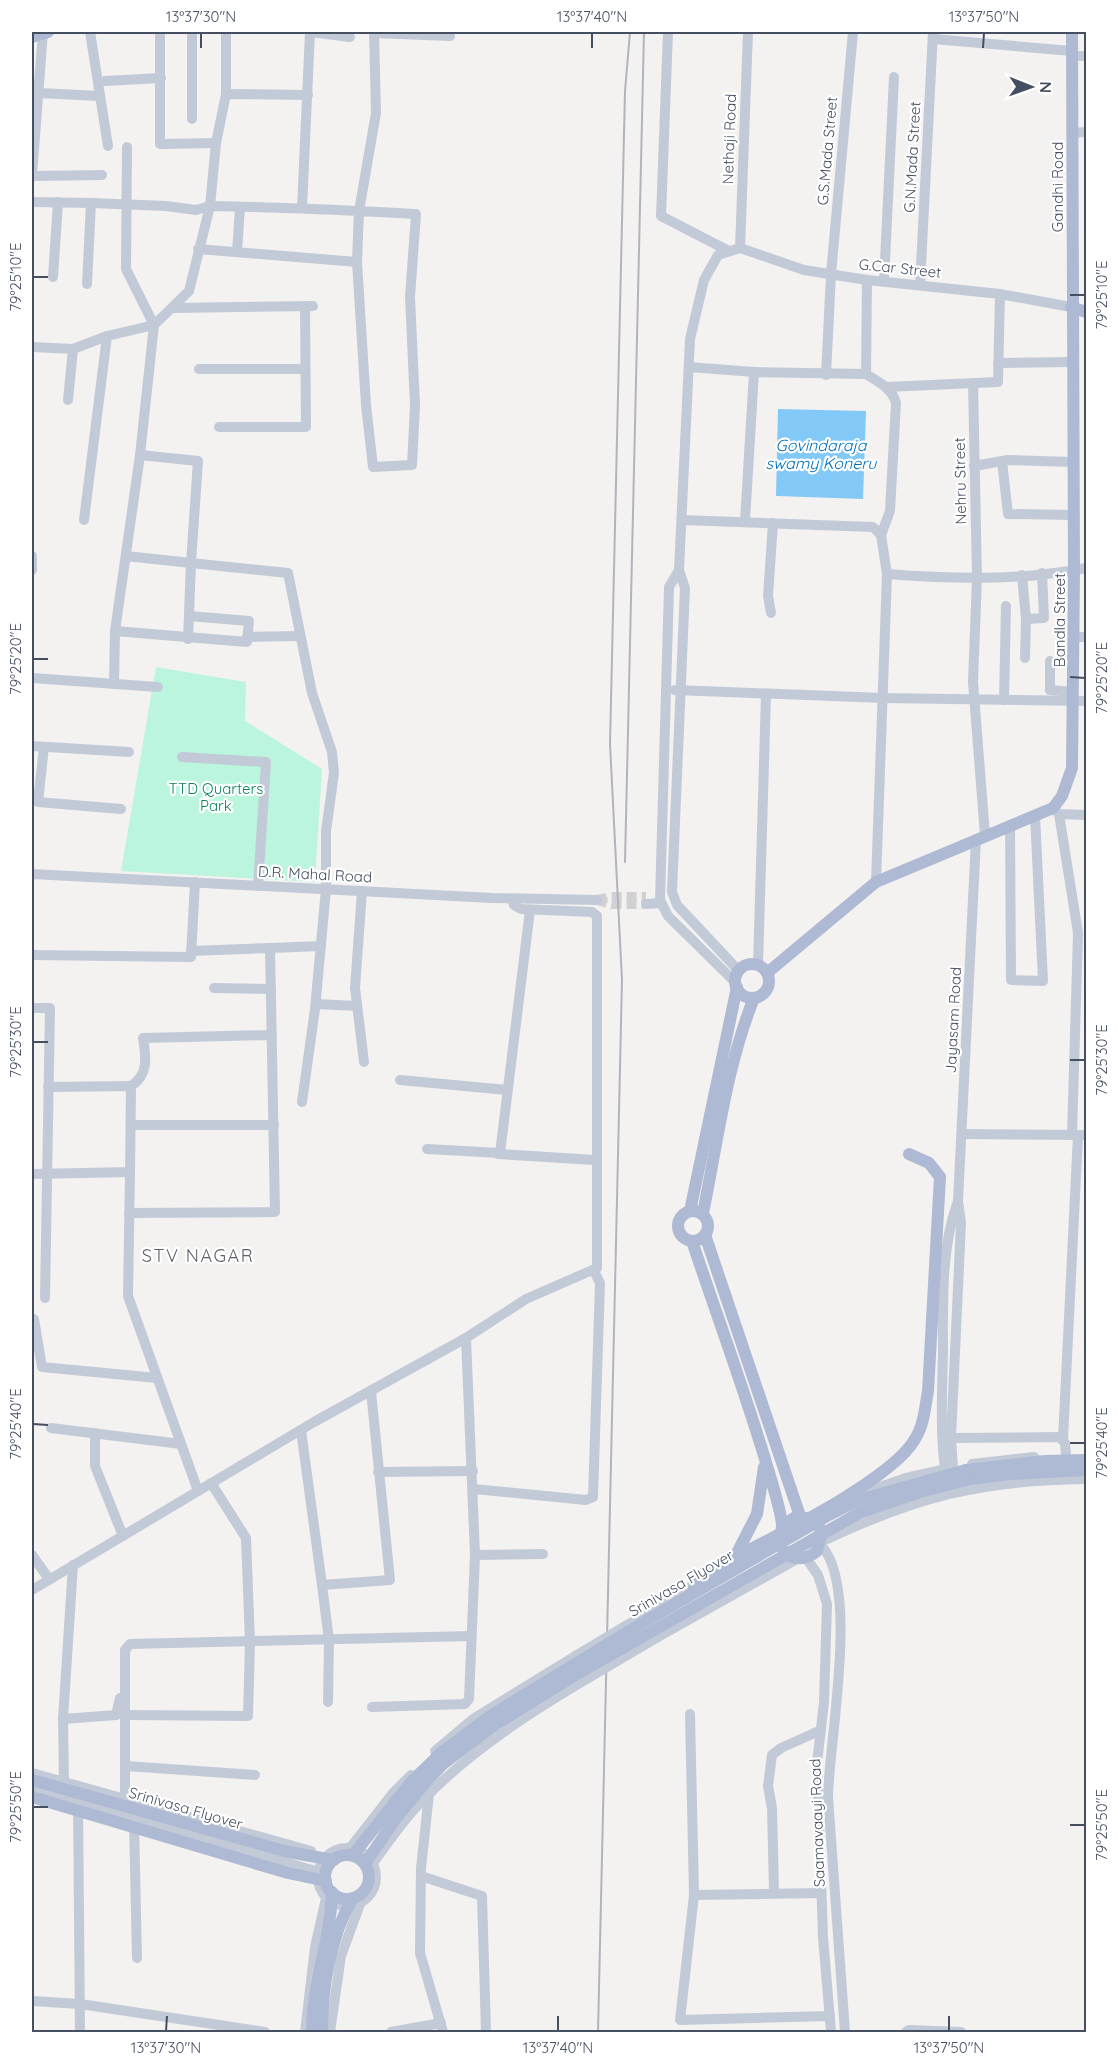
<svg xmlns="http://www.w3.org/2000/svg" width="1118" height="2064" viewBox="0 0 1118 2064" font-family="Quicksand,sans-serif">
  <rect width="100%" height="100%" fill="#f4f1f1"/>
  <path fill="#bbf5dd" d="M156,667L246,682L245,721L322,769L315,882L121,871Z"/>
  <path fill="#83c9f7" d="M778,409L866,411L863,499L776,496Z"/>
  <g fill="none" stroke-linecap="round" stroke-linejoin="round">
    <g stroke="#d1d1d4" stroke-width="10" stroke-dasharray="10 5" stroke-linecap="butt">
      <path d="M597,900L611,897H646"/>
      <path d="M597,900L612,904H644"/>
    </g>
    <g stroke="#c3cad7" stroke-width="10">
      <path d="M90,32L108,146"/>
      <path d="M160,32V144L216,143"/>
      <path d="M226,32V94"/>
      <path d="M668,32L661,216L727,250"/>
      <path d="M374,33L450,36"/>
      <path d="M933,39L1072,51"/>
      <path d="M1072,56H1086"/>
      <path d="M105,81L161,78"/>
      <path d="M39,93L99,96"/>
      <path d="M192,119V32"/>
      <path d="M1072,133L1086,132"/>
      <path d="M32,175L43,32"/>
      <path d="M32,176L102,175"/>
      <path d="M32,202L91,203L87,284"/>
      <path d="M91,203L166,206L196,210L210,206C279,207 348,210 416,214L410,297L415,406L412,465L373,467L366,405L357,262L359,211L376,113L374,32"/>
      <path d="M302,207L310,32L350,37"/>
      <path d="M740,248L804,270L867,280L1000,294L1071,307"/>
      <path d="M740,248L748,32"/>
      <path d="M198,249L357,262"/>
      <path d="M237,252L240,207"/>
      <path d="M53,277L58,202"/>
      <path d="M867,280L866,374C878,382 892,388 896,403L890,511L881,535"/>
      <path d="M884,281L894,77"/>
      <path d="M920,285L933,32"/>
      <path d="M173,308L313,306"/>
      <path d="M107,336L154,325L126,269L127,147"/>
      <path d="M32,347L73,349L107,336L84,520"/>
      <path d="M998,363L1072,362"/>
      <path d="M689,367L754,372"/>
      <path d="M199,369H305"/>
      <path d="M826,375L831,274L853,32"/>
      <path d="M973,383L977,578L973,682L985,835"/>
      <path d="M886,387L998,382L1000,294"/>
      <path d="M68,400L73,349"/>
      <path d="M219,427H306L305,306"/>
      <path d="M140,455L198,461L191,563L288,573L312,693L332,752L334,773L326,831V889L315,1009L302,1102"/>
      <path d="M1002,461L1008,514L1073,515"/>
      <path d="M974,466L1008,460L1072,462"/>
      <path d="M682,520L873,527L881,535L887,574L876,882"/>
      <path d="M745,521L754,372L866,374"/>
      <path d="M126,556L191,563L188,639"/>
      <path d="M32,570V556"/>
      <path d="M679,570L669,587L660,900L668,916L736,983"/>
      <path d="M887,574C953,579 1021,581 1086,568"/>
      <path d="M1022,575L1026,619"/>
      <path d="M771,613L768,596L773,523"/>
      <path d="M115,631L247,642L249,621L189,616"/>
      <path d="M247,637L300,636"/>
      <path d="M1073,637H1086"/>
      <path d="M1025,658L1026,619L1044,618L1042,573"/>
      <path d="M1050,661V690L1073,692"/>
      <path d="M32,678L158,687"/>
      <path d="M114,684L115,631L140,455L154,325L189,291L210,206L216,143L226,94L308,95"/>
      <path d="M675,690L883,698L1086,701"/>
      <path d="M1004,700L1006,606"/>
      <path d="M32,746L129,752"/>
      <path d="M44,747L38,802L121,809"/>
      <path d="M182,757L266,762L258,886"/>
      <path d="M1055,810L1059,814L1086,815"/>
      <path d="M1059,814L1078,933L1072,1135"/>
      <path d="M1010,825L1011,980L1043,981L1035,815"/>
      <path d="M32,874L492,898L597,900"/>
      <path d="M362,891L355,988L364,1062"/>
      <path d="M646,904L660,903"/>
      <path d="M270,948L321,946"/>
      <path d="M32,955L191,957L195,882"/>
      <path d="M758,965L766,694"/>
      <path d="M739,971L677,905L672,892L685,588L679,570L690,339L704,280L718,255L740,248"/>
      <path d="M214,988L271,989"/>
      <path d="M316,1004L357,1006"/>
      <path d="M32,1008H50L45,1298"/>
      <path d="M400,1080L507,1090"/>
      <path d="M131,1086C149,1075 146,1057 143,1038L272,1035"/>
      <path d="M131,1125H274"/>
      <path d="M962,1134L1086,1135"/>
      <path d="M427,1149L500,1153L530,910"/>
      <path d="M498,1154L595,1160"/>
      <path d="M130,1172L128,1296L198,1491"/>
      <path d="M32,1174L130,1172L131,1086L48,1087"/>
      <path d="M129,1213L275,1212L270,948L191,951"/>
      <path d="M34,1319L42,1367L157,1378"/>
      <path d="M51,1428L181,1444"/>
      <path d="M301,1430L322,1585"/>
      <path d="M95,1433V1466L123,1536"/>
      <path d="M951,1438L1059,1437L1065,1443L1066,1455"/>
      <path d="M1063,1439L1078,1135"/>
      <path d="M972,1464L1034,1457"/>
      <path d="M378,1472L473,1471"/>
      <path d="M474,1489L586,1500L593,1497L600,1283L594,1271"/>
      <path d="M959,1491L953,1468L951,1438L961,1223L958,1201L976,839"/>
      <path d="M949,1493C939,1446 942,1399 943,1351C943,1303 941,1249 957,1204"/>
      <path d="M851,1497L906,1478L951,1468"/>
      <path d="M821,1542C915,1497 982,1480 1086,1479"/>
      <path d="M821,1545C860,1588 829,1738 828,1797L845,2032"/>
      <path d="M32,1555L49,1579"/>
      <path d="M475,1555L543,1554"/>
      <path d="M806,1558L818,1575L827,1604L824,1702L817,1763L823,1937L831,2032"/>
      <path d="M32,1590L314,1422L466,1338L526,1299L597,1268V916L592,912L521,909L514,905L512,899"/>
      <path d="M647,1613L700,1581"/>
      <path d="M658,1637L799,1558"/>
      <path d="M328,1702L329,1640L322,1585L390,1580L371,1391"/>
      <path d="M372,1707L465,1704L469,1699L475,1555L466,1338"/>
      <path d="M690,1714L694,1895L680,2020L830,2016"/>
      <path d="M126,1715L248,1716L250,1642L246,1538L211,1483"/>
      <path d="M63,1719L116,1715L120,1698"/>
      <path d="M435,1751L473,1719L577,1655"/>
      <path d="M126,1766L255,1775"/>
      <path d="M32,1773L311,1851"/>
      <path d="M64,1782L63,1719L73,1565"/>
      <path d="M32,1790L319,1872"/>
      <path d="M429,1794L421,1868L420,1953L443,2032"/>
      <path d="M125,1799V1650L130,1644L471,1636"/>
      <path d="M78,1803L80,2032"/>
      <path d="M134,1822L137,1958"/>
      <path d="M350,1848L393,1793L411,1775"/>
      <circle cx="347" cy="1877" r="29"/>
      <path d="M373,1863C388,1843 403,1820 421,1802C470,1751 529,1713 590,1677"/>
      <path d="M421,1876L482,1896L486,2032"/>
      <path d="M774,1892L772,1808L768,1786L772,1755L781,1748L821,1730"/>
      <path d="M694,1895L821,1893"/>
      <path d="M32,2001L80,2004L265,2032"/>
      <path d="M305,2032L315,1947L326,1898"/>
      <path d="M330,2032L341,1956L360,1904"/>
      <path d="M391,2032L441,2023"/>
      <path d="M906,2032L909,2030L961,2032"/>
    </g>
    <g stroke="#aeb9d3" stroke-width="12">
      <path d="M32,37L48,32"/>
      <path d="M1071,307L1086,312"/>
      <circle cx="752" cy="981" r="17"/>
      <path d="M767,973L876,882L1053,808L1062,796L1072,768L1074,571L1072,32"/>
      <path d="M909,1154L929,1163L940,1177"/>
      <circle cx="693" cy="1226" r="15"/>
      <path d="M690,1211L737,987"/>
      <path d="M703,1213C718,1140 726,1068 754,998"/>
      <path d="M705,1235L800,1516"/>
      <path d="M692,1241C716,1313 743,1386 765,1459C769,1473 782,1513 782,1526C782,1534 777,1539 782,1548C790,1562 807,1560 817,1551L822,1532L815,1520L797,1516L782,1526"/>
      <path d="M966,1470L1045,1461L1086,1460"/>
      <path d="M970,1479L1010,1474L1086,1470"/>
      <path d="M733,1561L757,1514L764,1467"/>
      <circle cx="347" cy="1877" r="22"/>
    </g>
    <g stroke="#b2b4bc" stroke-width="2">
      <path d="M625,862L644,32"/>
      <path d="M598,2032L622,980L610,744L625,91L630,32"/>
    </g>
    <g stroke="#c3cad7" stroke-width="10">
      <path d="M577,1655L647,1613"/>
      <path d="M590,1677L658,1637"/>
    </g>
    <g stroke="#aeb9d3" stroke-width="12">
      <path d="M693,1593L697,1577C747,1550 890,1484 915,1439C924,1425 925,1407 928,1391L940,1177"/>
      <path d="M32,1780L288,1852L334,1860"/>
      <path d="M32,1797L288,1873L326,1881"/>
      <path d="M353,1855L412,1781L441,1753L490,1716L644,1622L827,1516L859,1500L966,1470"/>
      <path d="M365,1864L396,1818L426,1782L443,1764L496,1724L577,1674L861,1512L920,1492L970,1479"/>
      <path d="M312,2032C312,1984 331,1939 332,1892"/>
      <path d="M322,2032C322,1988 330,1936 353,1898"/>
    </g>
  </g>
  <path fill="none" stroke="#464f61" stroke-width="2" d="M201,48V33M592,48V33M983,48L984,33M33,277H48M1070,295H1085M33,659H48M1070,677L1085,678M33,1042H48M1070,1060H1085M33,1424L48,1425M1070,1443H1085M33,1807H48M1070,1825H1085M166,2031L167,2016M558,2031V2016M949,2031V2016"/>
  <g text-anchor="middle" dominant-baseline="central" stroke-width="4.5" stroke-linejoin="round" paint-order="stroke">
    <g font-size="15" fill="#464f61" stroke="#fff">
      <text transform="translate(729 139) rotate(-88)">Nethaji Road</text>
      <text transform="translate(827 151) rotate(-85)">G.S.Mada Street</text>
      <text transform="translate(912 157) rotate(-87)">G.N.Mada Street</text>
      <text transform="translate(1057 187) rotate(-90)">Gandhi Road</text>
      <text transform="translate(900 268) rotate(6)">G.Car Street</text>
      <text transform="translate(960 481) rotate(-91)">Nehru Street</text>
      <text transform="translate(1059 620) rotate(-90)">Bandla Street</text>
      <text transform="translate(315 874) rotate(3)">D.R. Mahal Road</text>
      <text transform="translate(953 1020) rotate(-87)">Jayasam Road</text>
      <text transform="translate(681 1583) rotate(-30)">Srinivasa Flyover</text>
      <text transform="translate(186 1808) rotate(16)">Srinivasa Flyover</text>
      <text transform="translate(817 1823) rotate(-92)">Saamavaayi Road</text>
    </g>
    <g font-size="15" fill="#0c825e" stroke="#fff">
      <text x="216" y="788">TTD Quarters<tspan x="216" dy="17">Park</tspan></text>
    </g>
    <g font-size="16" font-style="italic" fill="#0070ba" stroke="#fff">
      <text x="821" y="445">Govindaraja<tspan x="821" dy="18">swamy Koneru</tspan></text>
    </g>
    <g font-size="18" letter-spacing="1.5" fill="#5c5f67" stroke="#fff">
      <text x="198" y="1255">STV NAGAR</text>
    </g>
  </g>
  <rect width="1118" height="2064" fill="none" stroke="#ffffff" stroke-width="66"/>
  <g transform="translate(1031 87) rotate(91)" stroke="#ffffff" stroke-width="4.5" paint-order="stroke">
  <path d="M0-4.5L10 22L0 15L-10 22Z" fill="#464f61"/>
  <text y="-9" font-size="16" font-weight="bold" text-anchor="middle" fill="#464f61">N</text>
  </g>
  <rect x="33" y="33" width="1052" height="1998" fill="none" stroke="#464f61" stroke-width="2"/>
  <g font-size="15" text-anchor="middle" fill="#464f61">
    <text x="201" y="22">13°37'30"N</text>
    <text x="592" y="22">13°37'40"N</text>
    <text x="984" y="22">13°37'50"N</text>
    <text transform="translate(16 277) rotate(-90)" y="5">79°25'10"E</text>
    <text transform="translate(1102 295) rotate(-90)" y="5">79°25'10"E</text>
    <text transform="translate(16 659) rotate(-90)" y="5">79°25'20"E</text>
    <text transform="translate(1102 678) rotate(-90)" y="5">79°25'20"E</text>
    <text transform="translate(16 1042) rotate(-90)" y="5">79°25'30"E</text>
    <text transform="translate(1102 1060) rotate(-90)" y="5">79°25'30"E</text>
    <text transform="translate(16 1424) rotate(-90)" y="5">79°25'40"E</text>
    <text transform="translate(1102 1443) rotate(-90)" y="5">79°25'40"E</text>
    <text transform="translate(16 1807) rotate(-90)" y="5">79°25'50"E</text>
    <text transform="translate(1102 1825) rotate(-90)" y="5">79°25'50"E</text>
    <text x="166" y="2053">13°37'30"N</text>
    <text x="558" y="2053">13°37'40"N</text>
    <text x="949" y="2053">13°37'50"N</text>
  </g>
</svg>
